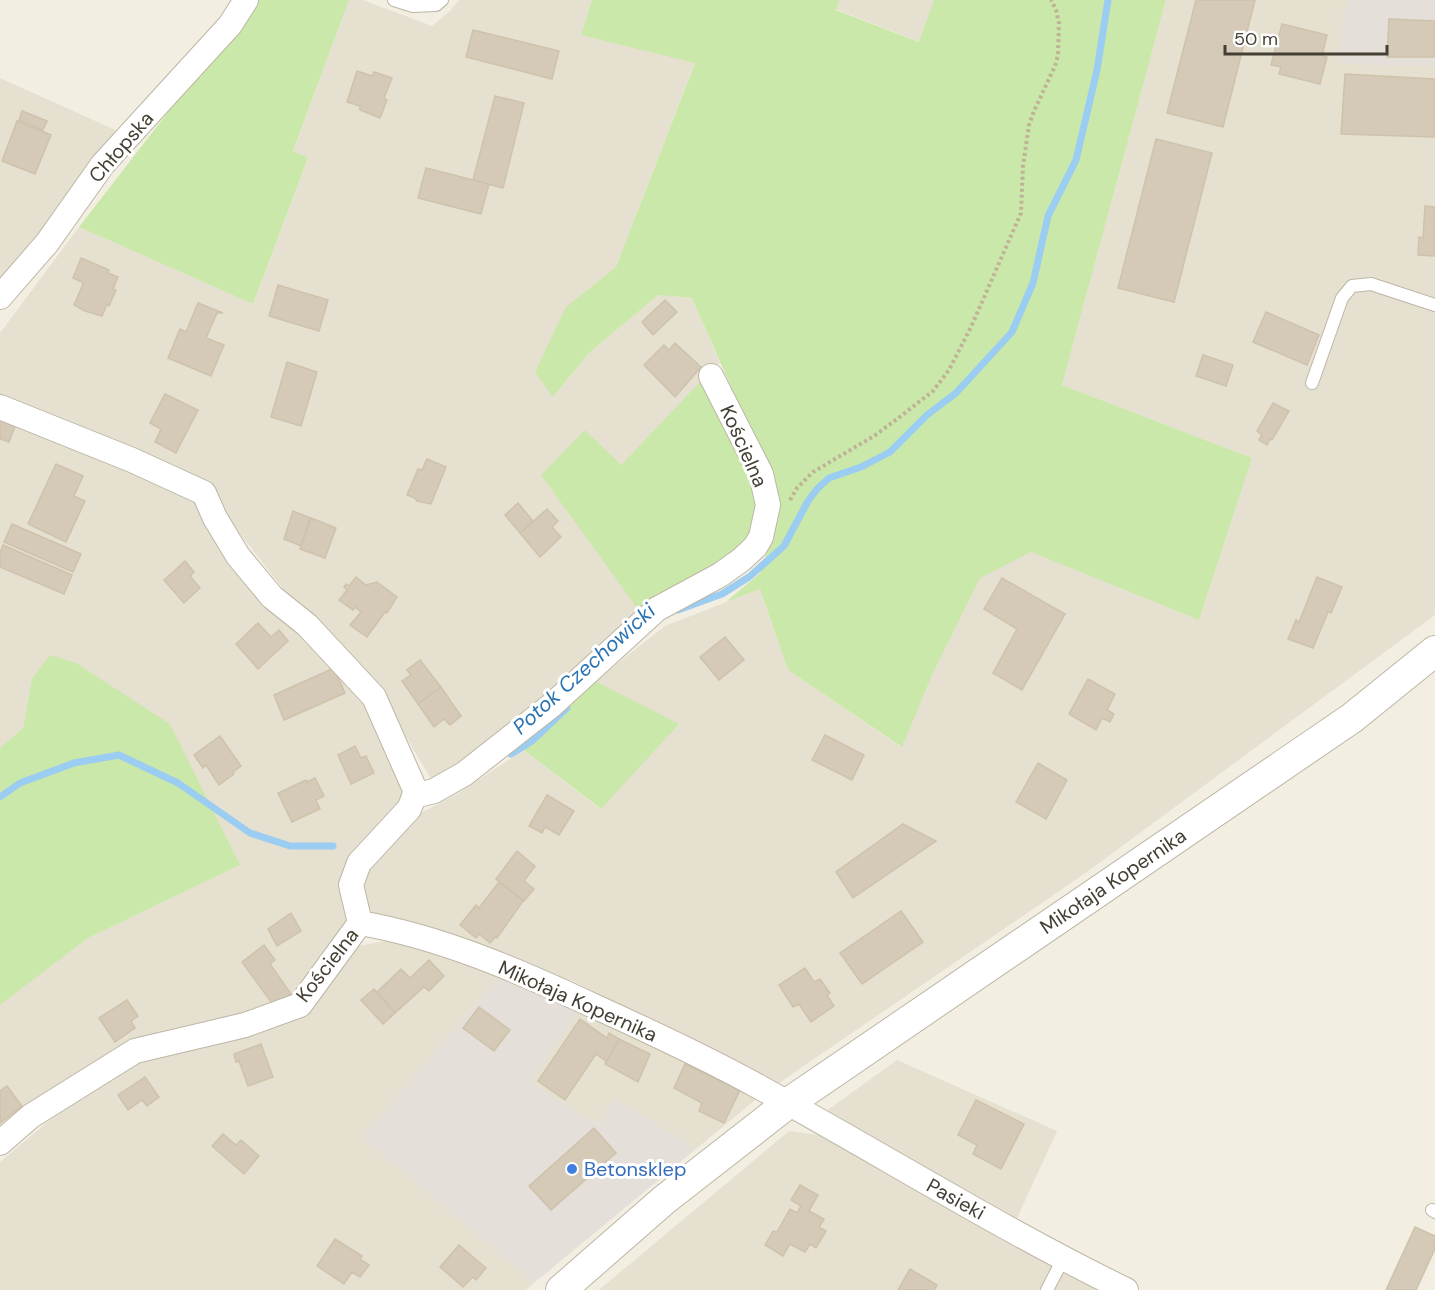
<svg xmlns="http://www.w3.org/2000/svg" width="1435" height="1290" viewBox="0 0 1435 1290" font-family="'DM Sans',sans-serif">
  <rect width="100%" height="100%" fill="#f2eee2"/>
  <g fill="#e6e0d0">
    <path d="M349,0H363L432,26L450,11L459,0H592L581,35L695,62L616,267L566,307L553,397L588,354L658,295L692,298L720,363L621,465L640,612L546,700L433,782L373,682L291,599L238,531L208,485L0,399V333L79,227L253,304L308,159L293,152Z"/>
    <path d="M839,0H934L920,42L836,9Z"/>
    <path d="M1166,0H1349L1343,14L1340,63L1435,67V615L1087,872L776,1085L575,982L377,916L363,903L361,880L417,815L457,794L524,750L600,809L595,681L665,626L760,589L788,670L901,747L933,673L980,577L1031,552L1199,620L1252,458L1062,385Z"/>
    <path d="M0,78L122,133L0,287Z"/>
    <path d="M0,417L78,446L201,503L372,708L403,783L401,804L363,850L349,925L300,991L252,1017L168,1033L0,1133V1005L88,938L240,865L32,679L23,728L0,748Z"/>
    <path d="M391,940L500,975L362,1137L534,1283L526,1290H0V1162L51,1119L138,1063L262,1032L296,1020L358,946Z"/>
    <path d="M579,1010L760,1096L696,1149L615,1100L598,1124L529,1083Z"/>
    <path d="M897,1060L1057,1131L1017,1218L825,1112Z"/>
    <path d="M789,1131L818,1135L1064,1273L1099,1290H599Z"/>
  </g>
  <g fill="#e4dfd8">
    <path d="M1349,0H1435V67L1339,63L1343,14Z"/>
    <path d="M500,975L579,1010L530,1083L598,1124L615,1099L696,1149L534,1283L362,1137Z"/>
  </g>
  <g fill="#cae8a9">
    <path d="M255,0H349L293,151L308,158L253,304L79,227Z"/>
    <path d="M592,0H839L836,10L919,42L934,0H1166L1062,385L1252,458L1199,620L1031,552L980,578L933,673L902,747L788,670L760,589L726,602L760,573L779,517L776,489L692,298L658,295L588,354L553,397L535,372L566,307L616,267L695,63L581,35Z"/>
    <path d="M703,379L756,484L757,533L746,551L640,612L541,475L585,430L621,465Z"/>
    <path d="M50,655L76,663L170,724L240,865L88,938L0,1005V748L23,728L32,679Z"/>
    <path d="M595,681L679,724L601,809L524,750Z"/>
  </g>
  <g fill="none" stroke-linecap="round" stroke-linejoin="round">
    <g stroke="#9bccf2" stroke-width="7">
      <path d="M678,610L722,594L749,577L784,546L808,501L817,489L829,478L861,467L890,452L927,415L956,393L1012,332L1033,283L1048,216L1076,160L1097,70L1108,0"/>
      <path d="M511,754L532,741L567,708"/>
      <path d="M0,797L20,783L74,763L119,755L178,783L250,833L290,846H333"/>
    </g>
  </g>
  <g fill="#d4cab7" stroke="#cfc2ab" stroke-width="1.5">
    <path d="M1196,0H1255L1223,127L1167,113Z"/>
    <path d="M1389,19L1435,21V57H1387Z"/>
    <path d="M1282,24L1327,35L1322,56L1327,57L1320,84L1279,74L1281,67L1271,65Z"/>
    <path d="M473,30L559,51L552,79L466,57Z"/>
    <path d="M357,71L372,76L374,72L392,78L384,98L387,100L380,118L360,110V106L347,102Z"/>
    <path d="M1345,74L1435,79V137L1341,134Z"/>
    <path d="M495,96L524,103L503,188L473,180Z"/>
    <path d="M22,111L47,121L43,130L19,120Z"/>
    <path d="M17,121L51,135L35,174L2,161Z"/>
    <path d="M1156,139L1212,153L1174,302L1118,288Z"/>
    <path d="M426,168L489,184L481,214L418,198Z"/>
    <path d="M1425,206L1435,207V256L1418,255L1419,237L1423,238Z"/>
    <path d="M81,258L109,270L108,273L118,277L113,289L116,290L109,306L107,304L102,316L85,311L74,305L83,284L82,282L73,278Z"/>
    <path d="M278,285L328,300L319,331L269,316Z"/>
    <path d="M665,300L677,312L653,335L642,322Z"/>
    <path d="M198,303L223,313H217L206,338L224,345L211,376L168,358L180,329L186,332Z"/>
    <path d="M1266,312L1319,335L1307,365L1253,342Z"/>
    <path d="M675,343L701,367L675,397L644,365L664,345L669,350Z"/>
    <path d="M1203,355L1233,365L1226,386L1196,376Z"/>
    <path d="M287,362L317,372L301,426L271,417Z"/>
    <path d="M165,394L198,410L176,453L155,442L161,429L150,423Z"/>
    <path d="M1273,403L1289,411L1272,440L1270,439L1267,445L1259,440L1262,435L1257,431Z"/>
    <path d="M0,418L16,424L9,442L0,439Z"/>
    <path d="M427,459L446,467L431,504L417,501L415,498L407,495L418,469L422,470Z"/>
    <path d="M56,464L83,476L74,496L85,501L66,542L28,524Z"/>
    <path d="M518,503L533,521L520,533L505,515Z"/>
    <path d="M547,509L558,521L552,527L561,537L540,557L520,533Z"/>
    <path d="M293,511L310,518L301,546L284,539Z"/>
    <path d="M311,518L336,528L325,558L300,549Z"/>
    <path d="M12,524L81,554L73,572L4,542Z"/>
    <path d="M3,545L72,575L64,594L0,567V553Z"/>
    <path d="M185,561L194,572L190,576L200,588L184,603L164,580Z"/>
    <path d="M356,577L366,585L377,582L397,597L387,613L385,612L367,637L350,625L361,612L355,607L353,610L339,600L347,590L344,587L346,584L349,586Z"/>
    <path d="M1317,577L1342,587L1331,613L1328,612L1313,648L1288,639L1296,620L1299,622Z"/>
    <path d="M1002,578L1065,614L1022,690L993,673L1017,629L984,609Z"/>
    <path d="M258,623L271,637L279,630L288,641L258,669L236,644Z"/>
    <path d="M725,637L744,660L719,680L700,657Z"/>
    <path d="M420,660L441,687L418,704L402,681L411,675L407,670Z"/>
    <path d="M334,668L345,693L284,720L274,695Z"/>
    <path d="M1088,679L1115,694L1107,710L1114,714L1110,722L1102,718L1096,730L1069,714Z"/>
    <path d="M441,687L461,716L450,725L444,719L434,727L418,704Z"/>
    <path d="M825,735L864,755L852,780L812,760Z"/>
    <path d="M220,736L241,766L233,772L234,774L219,785L206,765L203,768L194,755Z"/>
    <path d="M355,746L361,758L366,756L374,773L351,784L338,755Z"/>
    <path d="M1038,763L1067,780L1046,819L1016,802Z"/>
    <path d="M315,778L324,796L316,800L320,809L292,822L278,793L306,780L307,782Z"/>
    <path d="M547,795L574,811L559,835L545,827L542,833L529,826Z"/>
    <path d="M903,824L936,841L853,898L836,872Z"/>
    <path d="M517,851L535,866L524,881L534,889L524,901L496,879Z"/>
    <path d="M499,882L523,901L497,938L495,937L490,943L479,934L476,938L460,925L476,905L479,908Z"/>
    <path d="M901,911L923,942L862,984L840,953Z"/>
    <path d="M291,913L301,931L277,946L268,929Z"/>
    <path d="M264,945L275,960L270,964L291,994L274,1006L242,962Z"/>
    <path d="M429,960L444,976L429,991L424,987L395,1013L377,992L401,969L410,978Z"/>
    <path d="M805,968L814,982L820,979L830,993L827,995L834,1006L811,1022L799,1004L793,1007L779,985Z"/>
    <path d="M374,989L395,1013L383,1024L361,1000Z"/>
    <path d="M127,1000L138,1016L131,1021L135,1028L115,1042L99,1018Z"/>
    <path d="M479,1007L510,1030L494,1051L463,1028Z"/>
    <path d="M580,1019L607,1038L609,1033L619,1039L607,1062L596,1054L565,1100L538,1081Z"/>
    <path d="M619,1039L650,1054L638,1082L605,1064Z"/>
    <path d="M261,1044L273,1077L248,1086L239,1061L236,1062L234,1054Z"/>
    <path d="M685,1064L740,1090L724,1123L699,1111L702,1103L674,1088Z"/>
    <path d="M145,1077L159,1097L147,1106L142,1100L128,1110L118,1095Z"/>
    <path d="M7,1086L22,1106L0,1123V1091Z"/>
    <path d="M976,1100L1024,1124L1001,1169L973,1154L977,1145L958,1135Z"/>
    <path d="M594,1128L616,1153L551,1210L529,1186Z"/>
    <path d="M223,1134L236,1145L241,1140L259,1156L244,1174L212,1146Z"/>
    <path d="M800,1185L818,1195L809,1211L824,1219L819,1227L826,1231L816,1248L810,1244L805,1252L790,1244L783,1256L765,1245L773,1231L777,1232L790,1209L797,1213L801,1206L791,1200Z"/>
    <path d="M1415,1227L1435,1236V1249L1416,1290H1386Z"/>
    <path d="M335,1239L362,1256L360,1259L369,1265L360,1277L352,1272L344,1284L317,1266Z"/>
    <path d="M459,1245L486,1268L476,1280L473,1277L463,1287L440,1267Z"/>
    <path d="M910,1269L937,1285L934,1290H898Z"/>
  </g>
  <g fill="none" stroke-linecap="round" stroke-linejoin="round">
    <g stroke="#bdb6a5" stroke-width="14">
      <g id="service">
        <path d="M394,0L413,6L436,5L442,0"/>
        <path d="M1312,383L1342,298L1352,286L1371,284L1435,305"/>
        <path d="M1432,1210L1435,1212"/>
        <path d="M1047,1290L1063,1259"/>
      </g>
    </g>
    <g stroke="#bdb6a5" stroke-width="26">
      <g id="minor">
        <path d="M0,297L47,243L103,164L230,25L246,0"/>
        <path d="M0,407L132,460L204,493L215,518L238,556L272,597L307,625L374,697L416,792L409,809L359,863L351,885L360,923L300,1005L245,1025L135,1051L31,1116L0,1143"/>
        <path d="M414,796L434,791L464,774L552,705L657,609L720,575L741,560L755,547L761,537L768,505L761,474L711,376"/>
        <path d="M360,923C441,937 519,971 594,1006C651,1032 707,1058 761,1088C883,1155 1001,1229 1126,1290"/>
      </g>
    </g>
    <g stroke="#bdb6a5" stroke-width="32">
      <path id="tertiary" d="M561,1290L664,1200L787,1104L1352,718L1435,651"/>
    </g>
    <path stroke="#c0b296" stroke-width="4" stroke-dasharray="3 3" stroke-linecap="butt" d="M790,500L797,488L813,472L874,436L901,416L933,391L949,370L971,327L1021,213L1023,166L1029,125L1034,111L1055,66L1058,55L1059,23L1056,10L1051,0"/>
    <use href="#service" stroke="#fff" stroke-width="12"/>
    <use href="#minor" stroke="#fff" stroke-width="24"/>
    <use href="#tertiary" stroke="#fff" stroke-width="30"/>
  </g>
  <circle fill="#3f7fe0" stroke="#fff" stroke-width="2" cx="572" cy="1169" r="6"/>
  <g text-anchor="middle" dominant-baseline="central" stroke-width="6" stroke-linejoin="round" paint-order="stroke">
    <g font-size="20" fill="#443e33" stroke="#fff">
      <text transform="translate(121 147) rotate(-49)">Chłopska</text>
      <text transform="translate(744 446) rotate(66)">Kościelna</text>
      <text transform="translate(1113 881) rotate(-34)">Mikołaja Kopernika</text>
      <text transform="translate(327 965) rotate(-52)">Kościelna</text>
      <text transform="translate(578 1001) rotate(24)">Mikołaja Kopernika</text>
      <text transform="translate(956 1199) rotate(29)">Pasieki</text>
    </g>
    <g font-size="20" fill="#366cbe" stroke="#fff" text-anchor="start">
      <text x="584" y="1169">Betonsklep</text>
    </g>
    <g font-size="21" font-style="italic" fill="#2973b2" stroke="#fff">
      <text transform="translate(584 669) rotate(-42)">Potok Czechowicki</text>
    </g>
  </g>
  <path d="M1225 45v9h162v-9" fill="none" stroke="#443e33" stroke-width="3"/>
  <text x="1234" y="45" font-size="18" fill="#443e33" stroke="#ffffff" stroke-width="4.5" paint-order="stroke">50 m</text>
</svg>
